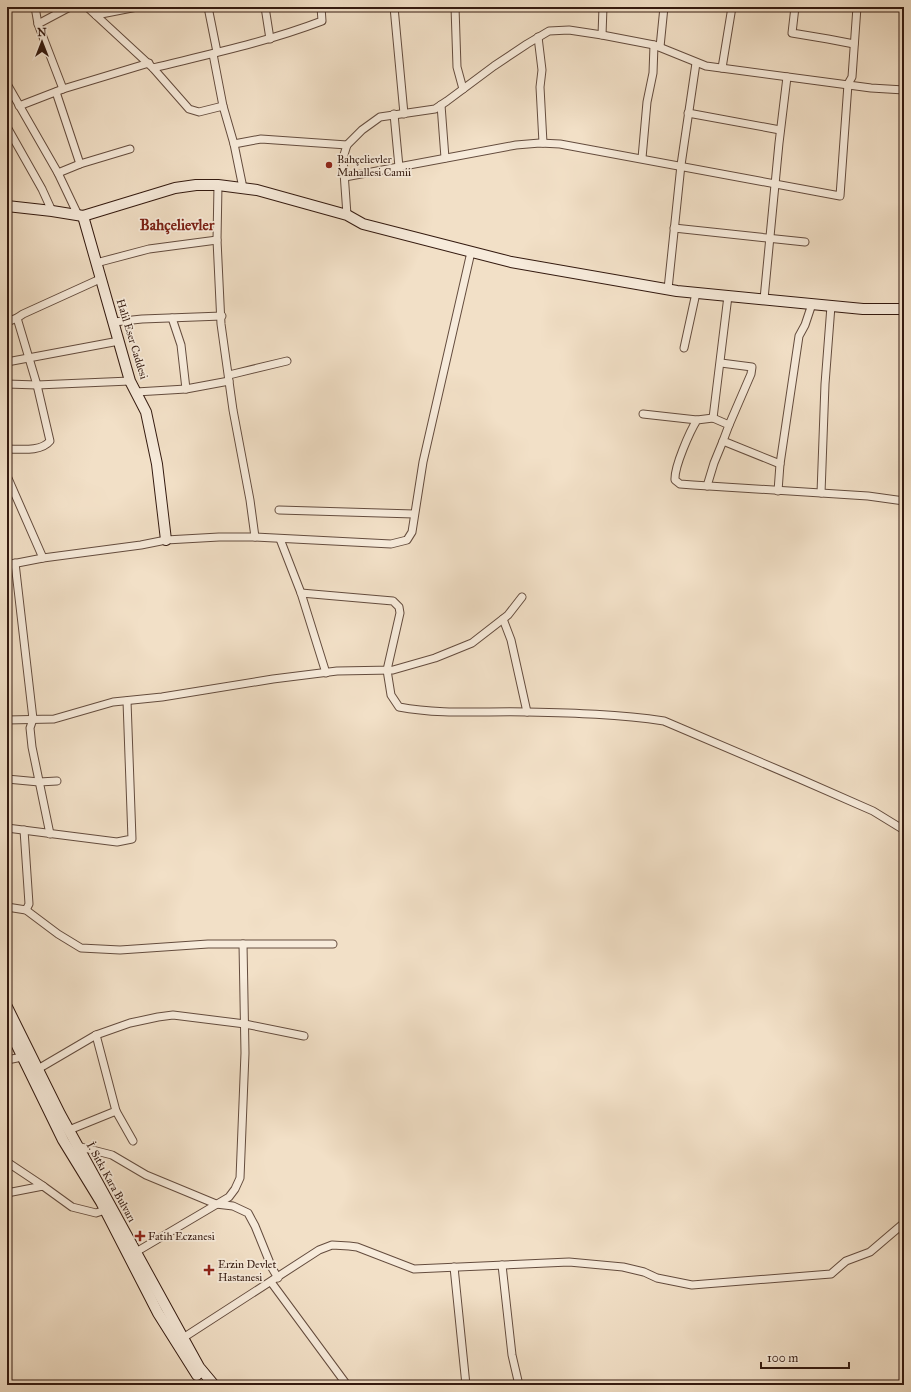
<svg xmlns="http://www.w3.org/2000/svg" width="911" height="1392" viewBox="0 0 911 1392" font-family="'IM FELL Great Primer',serif">
  <rect width="100%" height="100%" fill="#f2e0c7"/>
  <filter id="stains"><feTurbulence type="fractalNoise" baseFrequency=".005" numOctaves="4"/><feColorMatrix values="0 0 0 0 .2 0 0 0 0 .09 0 0 0 0 .02 0 0 0 .5 -.17"/></filter>
  <radialGradient id="worn" r=".72"><stop offset=".6" stop-color="#630" stop-opacity="0"/><stop offset="1" stop-color="#630" stop-opacity=".3"/></radialGradient>
  <g fill="none" stroke-linecap="round" stroke-linejoin="round">
    <g stroke="#644c3e" stroke-width="9">
      <g id="street">
        <path d="M35,7L38,24"/>
        <path d="M87,7L153,68L189,109L199,112L223,106L234,144L243,188"/>
        <path d="M208,7L217,52"/>
        <path d="M265,7L270,39"/>
        <path d="M394,7L404,114"/>
        <path d="M455,7L457,67L463,89"/>
        <path d="M795,7L792,33L828,39L854,44"/>
        <path d="M96,15L137,7"/>
        <path d="M602,35L603,7"/>
        <path d="M538,37L542,70L540,87L543,143"/>
        <path d="M660,47L664,7"/>
        <path d="M213,54L223,106"/>
        <path d="M153,68C210,54 267,42 322,21L321,7"/>
        <path d="M722,68L732,7"/>
        <path d="M7,84L58,173L78,215"/>
        <path d="M63,89L38,24L70,7"/>
        <path d="M56,92L80,164"/>
        <path d="M441,105L445,158"/>
        <path d="M19,106L63,89L149,63"/>
        <path d="M688,113L780,130"/>
        <path d="M394,114L399,167"/>
        <path d="M7,127L42,189L52,211"/>
        <path d="M234,144L261,139L347,145"/>
        <path d="M642,158L647,102L653,73L654,45"/>
        <path d="M58,173L80,164L130,149"/>
        <path d="M345,177L516,145L540,143L560,144L840,196L848,84L852,77L857,7"/>
        <path d="M218,185L217,240L221,324L233,410L250,500L255,537"/>
        <path d="M347,215L343,158L347,145L362,130L380,117L435,109L447,101L494,66L527,44L549,31L569,30L602,35L654,45L706,66L871,88L904,90"/>
        <path d="M674,228L805,242"/>
        <path d="M96,263L149,249L217,240"/>
        <path d="M668,289L681,165L696,63"/>
        <path d="M764,299L779,143L787,77"/>
        <path d="M172,318L181,345L186,389"/>
        <path d="M7,322L17,318"/>
        <path d="M114,322L142,319L222,316"/>
        <path d="M684,348L696,293"/>
        <path d="M7,362L119,341"/>
        <path d="M721,363L752,367L751,374L729,425"/>
        <path d="M229,375L287,361"/>
        <path d="M7,384L37,385L130,381"/>
        <path d="M136,392L186,389L229,381"/>
        <path d="M643,414L697,420"/>
        <path d="M713,418L728,296"/>
        <path d="M7,449C20,449 41,452 50,441L37,385L17,318L23,314L100,279"/>
        <path d="M780,464L723,441L729,425L713,418L697,420C690,431 674,467 675,480L680,484L693,485L868,496L904,501"/>
        <path d="M7,476L43,558"/>
        <path d="M707,486L714,463L723,441"/>
        <path d="M778,491L780,464L799,336L805,325L812,304"/>
        <path d="M821,493L825,384L831,306"/>
        <path d="M279,510L414,514"/>
        <path d="M280,539L301,593L326,673"/>
        <path d="M15,563L33,719L30,728L32,747L50,834"/>
        <path d="M7,565L43,558L141,545L166,540L219,537H255L391,544L407,540L412,532L423,462L471,252"/>
        <path d="M301,593L393,601L399,607L400,613L387,670L391,695L399,707C441,715 484,711 527,712C573,713 619,714 664,721L800,779L873,811L904,830"/>
        <path d="M503,619L511,640L527,712"/>
        <path d="M7,720L54,719L113,702L162,697L273,679L337,671L393,670L435,658L472,643L508,615L522,597"/>
        <path d="M7,779L39,782L57,781"/>
        <path d="M7,828L117,842L132,839L127,701"/>
        <path d="M24,830L29,904L26,910"/>
        <path d="M7,907L26,910L58,934L81,948L120,950L208,944H333"/>
        <path d="M7,1060L22,1057"/>
        <path d="M38,1069L96,1035L130,1023L158,1017L173,1015L245,1024L304,1036"/>
        <path d="M116,1111L133,1141"/>
        <path d="M69,1130L116,1111L96,1035"/>
        <path d="M77,1146L112,1155L146,1175L216,1204L233,1206L248,1213L255,1226L272,1268L278,1278"/>
        <path d="M7,1162L43,1186"/>
        <path d="M7,1193L43,1186L72,1207L96,1213L108,1209"/>
        <path d="M136,1252L229,1197L235,1189L240,1178L245,1053L243,944"/>
        <path d="M502,1265L512,1355L519,1385"/>
        <path d="M454,1267L466,1385"/>
        <path d="M271,1282L347,1385"/>
        <path d="M183,1338L319,1250L332,1245L349,1246L357,1247L414,1269L569,1262L623,1267L644,1272L657,1278L692,1285L831,1274L846,1261L870,1252L904,1223"/>
      </g>
    </g>
    <g stroke="#341a10" stroke-width="12">
      <g id="secondary">
        <path d="M7,206L52,211L83,216L175,188L196,185H218L257,190L347,215L363,224L511,262L677,291L863,309H904"/>
        <path d="M83,216L130,381L146,412L157,464L166,540"/>
        <path d="M7,1007L60,1114L199,1367L214,1385"/>
        <path d="M7,1025L63,1140L101,1202L158,1313L197,1375"/>
      </g>
    </g>
    <use href="#street" stroke="#f7ebdb" stroke-width="7"/>
    <use href="#secondary" stroke="#f7ebdb" stroke-width="10"/>
  </g>
  <g fill="#8f2418" stroke="#f7ebdb" stroke-width="1.5">
    <circle cx="329" cy="165" r="4"/>
    <path d="M138 1230h4v4h4v4h-4v4h-4v-4h-4v-4h4z"/>
    <path d="M207 1264h4v4h4v4h-4v4h-4v-4h-4v-4h4z"/>
  </g>
  <g text-anchor="middle" dominant-baseline="central" stroke-width="3.5" stroke-linejoin="round" paint-order="stroke">
    <g font-size="11" fill="#341a10" stroke="#f7ebdb" text-anchor="start">
      <text x="337" y="159">Bahçelievler<tspan x="337" dy="13">Mahallesi Camii</tspan></text>
      <text x="148" y="1236">Fatih Eczanesi</text>
      <text x="218" y="1264">Erzin Devlet<tspan x="218" dy="13">Hastanesi</tspan></text>
    </g>
    <g font-size="11" fill="#341a10" stroke="#f7ebdb">
      <text transform="translate(132 339) rotate(73)">Halil Eser Caddesi</text>
      <text transform="translate(111 1182) rotate(61)">İ. Sıtkı Kara Bulvarı</text>
    </g>
    <g font-size="15" font-weight="bold" fill="#7a1f14" stroke="#f7ebdb">
      <text x="177" y="225">Bahçelievler</text>
    </g>
  </g>
  <rect width="911" height="1392" fill="none" stroke="#f2e0c7" stroke-width="24"/>
  <rect x="8" y="8" width="895" height="1376" fill="none" stroke="#341a10" stroke-width="2"/>
  <rect x="12" y="12" width="887" height="1368" fill="none" stroke="#341a10"/>
  <g transform="translate(42 42)" stroke="#f7ebdb" stroke-width="3" paint-order="stroke">
  <path d="M0-3L7 15L0 10L-7 15Z" fill="#341a10"/>
  <text y="-6" font-size="11" font-weight="bold" text-anchor="middle" fill="#341a10">N</text>
  </g>
  <path d="M761 1362v6h88v-6" fill="none" stroke="#341a10" stroke-width="2"/>
  <text x="767" y="1362" font-size="12" fill="#341a10" stroke="#f7ebdb" stroke-width="3" paint-order="stroke">100 m</text>
  <rect width="100%" height="100%" filter="url(#stains)"/>
  <rect width="100%" height="100%" fill="url(#worn)"/>
</svg>
